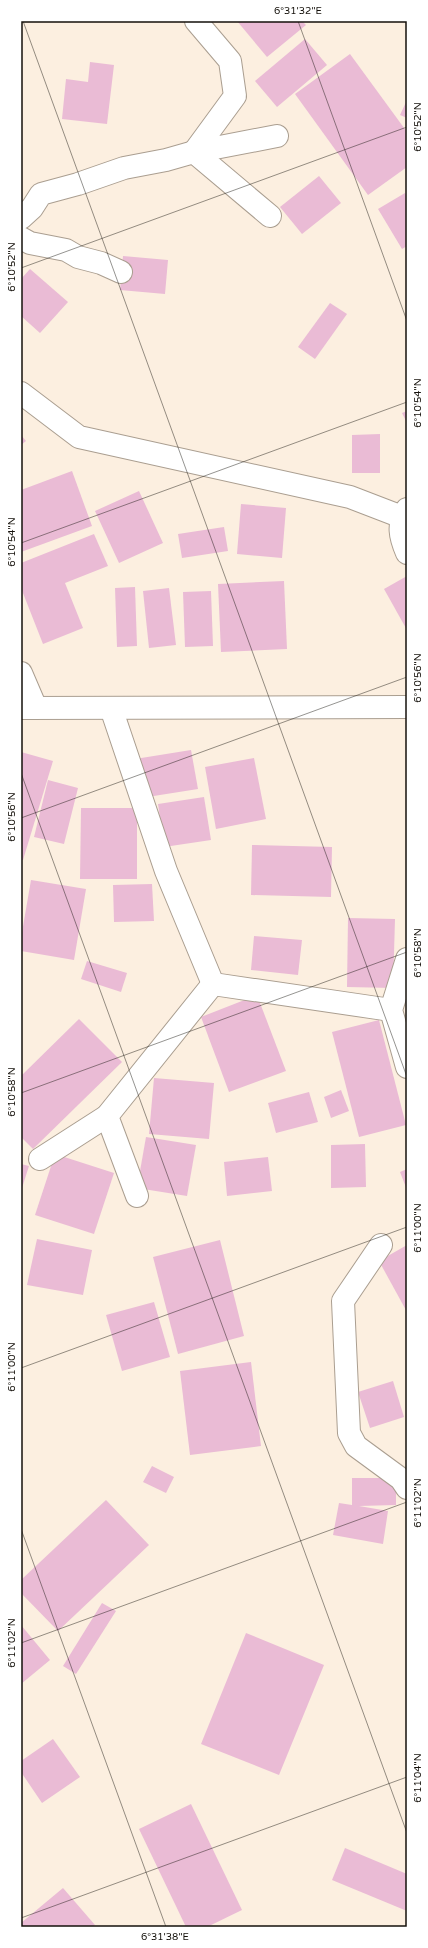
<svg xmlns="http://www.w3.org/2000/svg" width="428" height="1948" viewBox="0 0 428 1948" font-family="'Varela Round',sans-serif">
  <rect width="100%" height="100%" fill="#fcefe0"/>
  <g fill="#eabbd5">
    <path d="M237,21H302L306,25L267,57Z"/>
    <path d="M305,39L327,65L277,107L255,81Z"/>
    <path d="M350,54L407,132V167L368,195L295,94Z"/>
    <path d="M90,62L114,65L107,124L62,119L66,79L88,82Z"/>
    <path d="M407,100V118L400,115Z"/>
    <path d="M319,176L341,203L302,234L280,207Z"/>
    <path d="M405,193L407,197V246L402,249L378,209Z"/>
    <path d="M123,256L168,260L165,294L120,290Z"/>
    <path d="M30,269L68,302L40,333L21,316V279Z"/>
    <path d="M330,303L347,314L315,359L298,347Z"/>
    <path d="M407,411V423L402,413Z"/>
    <path d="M380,434V473H352V435Z"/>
    <path d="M21,435L26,441L21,445Z"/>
    <path d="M72,471L92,526L21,552V490Z"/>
    <path d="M139,491L163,543L119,563L95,511Z"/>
    <path d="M241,504L286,508L282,558L237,554Z"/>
    <path d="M224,527L228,551L182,558L178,534Z"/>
    <path d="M94,534L108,566L65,583L83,628L43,644L21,588V563Z"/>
    <path d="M407,576V630L384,589Z"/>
    <path d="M284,581L287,649L221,652L218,584Z"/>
    <path d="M135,587L137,646L117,647L115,588Z"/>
    <path d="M169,588L176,645L149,648L143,591Z"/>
    <path d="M211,591L213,646L185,647L183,592Z"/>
    <path d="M191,750L198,789L141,798L135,759Z"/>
    <path d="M21,752L53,761L23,860H21Z"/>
    <path d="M254,758L266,819L216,829L205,767Z"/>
    <path d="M48,780L78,788L64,844L34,837Z"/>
    <path d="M204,797L211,840L164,847L158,804Z"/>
    <path d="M81,808H137V879H80Z"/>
    <path d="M252,845L332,847L331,897L251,895Z"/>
    <path d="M31,880L86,889L74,960L21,951V938Z"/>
    <path d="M152,884L154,921L114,922L113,885Z"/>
    <path d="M348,918L395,919L393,988L347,987Z"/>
    <path d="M254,936L302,940L298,975L251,970Z"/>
    <path d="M87,961L127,973L121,992L81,979Z"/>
    <path d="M257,995L286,1071L229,1092L201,1017Z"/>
    <path d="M79,1019L122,1062L33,1149L21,1137V1076Z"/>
    <path d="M379,1020L406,1125L359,1137L332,1032Z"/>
    <path d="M154,1078L214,1083L209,1139L149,1134Z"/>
    <path d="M341,1090L349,1111L331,1118L324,1097Z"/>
    <path d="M309,1092L318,1122L276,1133L268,1103Z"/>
    <path d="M146,1137L196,1145L187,1196L137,1188Z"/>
    <path d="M365,1144L366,1187L331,1188V1145Z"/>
    <path d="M55,1154L114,1173L94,1234L35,1215Z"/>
    <path d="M268,1157L272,1191L227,1196L224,1162Z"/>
    <path d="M21,1164L29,1166L21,1191Z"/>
    <path d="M407,1169V1190L400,1172Z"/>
    <path d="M37,1239L92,1250L83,1295L27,1285Z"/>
    <path d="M220,1240L244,1336L178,1354L153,1257Z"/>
    <path d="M407,1245V1312L379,1261Z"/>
    <path d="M154,1302L170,1357L122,1371L106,1315Z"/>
    <path d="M251,1362L261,1446L190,1455L180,1371Z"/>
    <path d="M393,1381L404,1417L370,1428L358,1392Z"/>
    <path d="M152,1466L174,1477L166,1493L143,1482Z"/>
    <path d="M352,1478H396V1505L359,1506L388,1511L383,1544L333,1535L339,1503L352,1505Z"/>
    <path d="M106,1500L149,1545L58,1631L21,1593V1580Z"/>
    <path d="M102,1603L116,1611L76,1674L63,1666Z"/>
    <path d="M21,1625L50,1660L21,1684Z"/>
    <path d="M246,1633L324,1665L279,1775L201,1744Z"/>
    <path d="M53,1739L80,1777L42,1803L21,1772V1761Z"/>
    <path d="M191,1804L242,1910L207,1927H186L139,1829Z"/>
    <path d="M345,1848L407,1874V1911L332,1880Z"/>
    <path d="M63,1888L95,1925L92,1927H21V1923Z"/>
  </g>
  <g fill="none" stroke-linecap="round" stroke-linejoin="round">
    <g stroke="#aa9e90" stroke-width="24">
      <g id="street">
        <path d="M194,152L235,96L230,61L196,21"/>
        <path d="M194,152L277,136"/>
        <path d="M21,218L32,208L41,194L78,184L124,168L166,160L194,152L270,216"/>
        <path d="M21,238L30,243L66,250L78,257L101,263L121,272"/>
        <path d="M21,393L79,437L350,497L402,517"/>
        <path d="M407,509C397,524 400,537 407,553"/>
        <path d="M21,673L36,708"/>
        <path d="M111,708L166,871L213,984L391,1010"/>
        <path d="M407,959L391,1010L407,1067"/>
        <path d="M40,1159L107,1116"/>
        <path d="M137,1196L107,1116L213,984"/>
        <path d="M381,1245L343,1301L349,1433L356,1446L401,1479L407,1488"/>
      </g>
    </g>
    <g stroke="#aa9e90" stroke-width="24">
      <path id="secondary" d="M21,708L407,707"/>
    </g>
    <use href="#street" stroke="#fff" stroke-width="22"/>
    <use href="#secondary" stroke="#fff" stroke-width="22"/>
  </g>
  <path fill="none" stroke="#15110b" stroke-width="1" stroke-opacity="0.45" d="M23,21L407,1077M298,21L407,321M21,268L407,127M21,543L407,402M21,773L407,1833M21,818L407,677M21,1093L407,952M21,1368L407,1227M21,1529L166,1927M21,1643L407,1502M21,1918L407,1777"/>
  <rect width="428" height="1948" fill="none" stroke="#ffffff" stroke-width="44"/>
  <rect x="22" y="22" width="384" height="1904" fill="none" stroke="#15110b" stroke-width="1.5"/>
  <g font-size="10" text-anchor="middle" fill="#15110b">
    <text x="298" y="14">6°31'32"E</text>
    <text transform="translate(417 127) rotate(-90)" y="4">6°10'52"N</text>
    <text transform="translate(11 267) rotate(-90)" y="4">6°10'52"N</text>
    <text transform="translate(417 403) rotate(-90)" y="4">6°10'54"N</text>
    <text transform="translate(11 542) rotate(-90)" y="4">6°10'54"N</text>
    <text transform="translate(417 678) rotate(-90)" y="4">6°10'56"N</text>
    <text transform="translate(11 817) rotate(-90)" y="4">6°10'56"N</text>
    <text transform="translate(417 953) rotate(-90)" y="4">6°10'58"N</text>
    <text transform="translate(11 1092) rotate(-90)" y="4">6°10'58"N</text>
    <text transform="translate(417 1228) rotate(-90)" y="4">6°11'00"N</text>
    <text transform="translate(11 1367) rotate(-90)" y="4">6°11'00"N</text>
    <text transform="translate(417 1503) rotate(-90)" y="4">6°11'02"N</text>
    <text transform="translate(11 1643) rotate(-90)" y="4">6°11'02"N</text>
    <text transform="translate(417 1778) rotate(-90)" y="4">6°11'04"N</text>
    <text x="165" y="1940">6°31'38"E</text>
  </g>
</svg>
